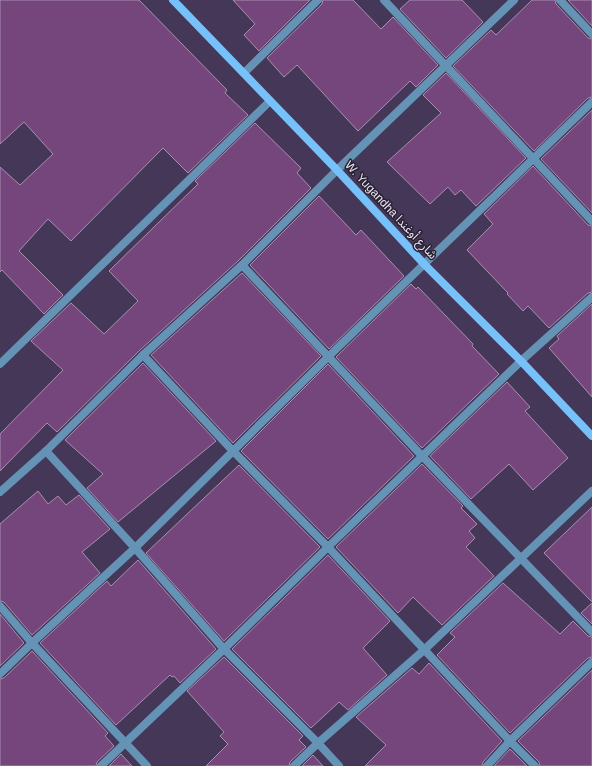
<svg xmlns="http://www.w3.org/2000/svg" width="592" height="766" viewBox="0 0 592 766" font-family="Arial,'Noto Sans Arabic',sans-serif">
  <rect width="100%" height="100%" fill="#443758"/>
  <g fill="#75467c" stroke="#ac8eb0">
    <path d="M0,0H139L227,90L225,93L248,115L188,173L163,148L71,241L48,219L19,251L63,295L44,314L2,270L0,272V167L20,185L53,154L24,122L0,144Z"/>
    <path d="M233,0H310L259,51L244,35L255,24Z"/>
    <path d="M323,0H353L381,29L393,17L438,65L416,87L410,81L358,131L297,65L284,77L267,58L322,4Z"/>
    <path d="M410,0H462L483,22L446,58L400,9Z"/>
    <path d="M532,0H555L556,4L588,38L592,39V97L588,98L534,151L453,66L491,30L496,35Z"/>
    <path d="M568,0H592V26Z"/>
    <path d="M446,73L526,158L476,206L461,190L455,195L448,187L430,204L387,162L441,113L423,95Z"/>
    <path d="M592,110V213L541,159Z"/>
    <path d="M255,123L301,168L297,173L311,188L238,261L139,351L57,432L47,423L0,471V434L63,370L31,341L71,303L104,334L138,301L109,271L198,184L195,181Z"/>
    <path d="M533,166L588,225L592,226V292L588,293L549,328L528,306L523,311L507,294L508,293L467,250L493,224L484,214Z"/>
    <path d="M319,196L356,235L361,230L404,276L329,349L250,265Z"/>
    <path d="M242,273L321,356L233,443L151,355Z"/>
    <path d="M411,284L416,289L418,287L473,344L472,346L499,374L422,448L336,357Z"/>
    <path d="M592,304V397L549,348L559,339L557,336Z"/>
    <path d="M143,363L216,441L118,522L87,488L103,474L65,440Z"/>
    <path d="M328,364L414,456L328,539L241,451Z"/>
    <path d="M507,382L530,407L525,411L568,458L533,490L509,464L471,499L430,456Z"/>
    <path d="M422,464L463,506L461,508L477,524L469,531L475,538L466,547L494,576L442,625L413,597L398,613L336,547Z"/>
    <path d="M239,465L320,547L224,641L146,553Z"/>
    <path d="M38,491L48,504L58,496L66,505L79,495L110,529L82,552L100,573L32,635L4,602L0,601V524Z"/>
    <path d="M592,507V602L544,553Z"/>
    <path d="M328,555L390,621L363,648L387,675L348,710L339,702L311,728L232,649Z"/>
    <path d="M138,560L216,649L180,683L174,676L172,677L170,675L116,725L40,643L107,581L111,586Z"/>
    <path d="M503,583L560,634L573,621L588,636L592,637V657L588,658L510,733L437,655L455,637L450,633Z"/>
    <path d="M592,603V624L581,613Z"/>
    <path d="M0,614L24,643L0,666Z"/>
    <path d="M32,651L108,733L105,736L114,746L97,762L96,766H0V679L4,678Z"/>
    <path d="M224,657L303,736L299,740L306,747L290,762L289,766H206L228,744L220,736L224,732L187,691Z"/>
    <path d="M429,663L502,741L483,762L482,766H365L386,745L356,717L412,668L419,674Z"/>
    <path d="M592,670V766H540L539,762L518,741Z"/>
    <path d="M510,749L527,766H494Z"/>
    <path d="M121,754L132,766H109Z"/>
    <path d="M313,755L323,766H302Z"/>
  </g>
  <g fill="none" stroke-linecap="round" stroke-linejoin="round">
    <g stroke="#6593b6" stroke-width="8">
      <path d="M384,0L592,221"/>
      <path d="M560,0L592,34"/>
      <path d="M244,73L318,0"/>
      <path d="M337,170L514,0"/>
      <path d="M521,361L592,297"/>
      <path d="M0,364L270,101"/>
    </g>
    <g stroke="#6593b6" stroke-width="8">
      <path d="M242,265L423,457L592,632"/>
      <path d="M143,355L233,451L328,547L510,741L535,766"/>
      <path d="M46,451L135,548L224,649L318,743L339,766"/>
      <path d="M0,492L46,451L143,355L242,265L337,170"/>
      <path d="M0,606L32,643L147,766"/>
      <path d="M0,674L32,643L135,548L328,357L592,102"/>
      <path d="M101,766L224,649L328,547L521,361"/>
      <path d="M294,766L318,743L424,650L592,491"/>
      <path d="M487,766L510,741L592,662"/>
    </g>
    <path stroke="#76c1f9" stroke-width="8" d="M173,0L337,170L425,265L521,361L592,436"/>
  </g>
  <g text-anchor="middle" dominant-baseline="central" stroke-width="3" stroke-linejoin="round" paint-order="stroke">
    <g font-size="12" fill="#eae3f8" stroke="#282231">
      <text transform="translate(391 210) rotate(47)">W. Yugandha شارع أوغندا</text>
    </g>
  </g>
</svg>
